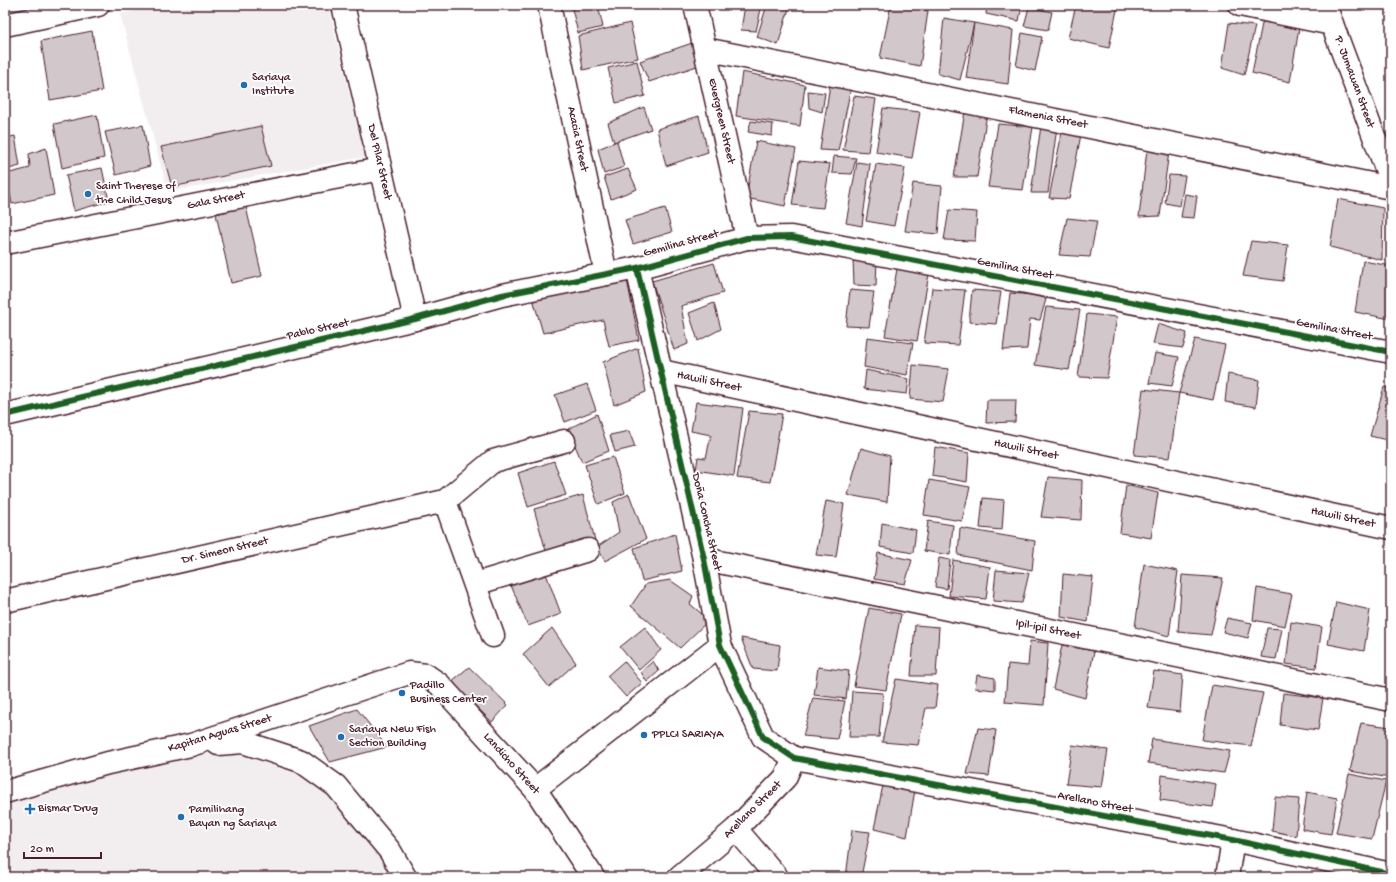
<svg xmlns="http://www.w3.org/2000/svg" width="1396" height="882" viewBox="0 0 1396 882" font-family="'Gochi Hand',sans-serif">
  <rect width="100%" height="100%" fill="#fff"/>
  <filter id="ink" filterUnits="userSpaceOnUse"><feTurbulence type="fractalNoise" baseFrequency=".025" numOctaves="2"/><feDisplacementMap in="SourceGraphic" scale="8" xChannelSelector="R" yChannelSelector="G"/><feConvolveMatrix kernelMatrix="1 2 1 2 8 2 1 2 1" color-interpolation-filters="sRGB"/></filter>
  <g filter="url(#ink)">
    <g fill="#f2eeef">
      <path d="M162,5H328L365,157L168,192L120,14Z"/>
      <path d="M243,751L307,767L370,833L391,877H5V800L169,759L206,754Z"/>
    </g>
    <g fill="#d2c7cb" stroke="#4a1f2b">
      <path d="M571,5H598L603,27L578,33Z"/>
      <path d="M745,5H762L756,31L741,30Z"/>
      <path d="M767,5H790L778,45L757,37Z"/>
      <path d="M891,5H905L928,11L920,66L880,58Z"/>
      <path d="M987,5H1022L1019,21L986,14Z"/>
      <path d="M1076,5H1118L1109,48L1068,38Z"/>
      <path d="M1029,7L1052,12L1048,30L1024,26Z"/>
      <path d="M944,18L974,23L960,80L938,74Z"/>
      <path d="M1263,19L1299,28L1290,82L1252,73Z"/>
      <path d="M630,23L638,58L583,70L578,36Z"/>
      <path d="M974,23L1013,30L1008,84L966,78Z"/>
      <path d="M1229,23L1255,26L1244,75L1222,68Z"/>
      <path d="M92,31L102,91L50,100L41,41Z"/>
      <path d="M1022,33L1042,37L1035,71L1016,66Z"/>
      <path d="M695,42L700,65L649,82L640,61Z"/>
      <path d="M637,61L645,96L616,103L608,68Z"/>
      <path d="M742,72L805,85L800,126L736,116Z"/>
      <path d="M830,84L851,87L838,151L820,150Z"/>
      <path d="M808,91L825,93L822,112L809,108Z"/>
      <path d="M854,96L876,99L868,152L843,150Z"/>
      <path d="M644,107L651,129L614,142L608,123Z"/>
      <path d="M883,108L920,112L912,158L876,152Z"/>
      <path d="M965,111L987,113L977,177H954Z"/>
      <path d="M97,115L104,158L62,168L54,124Z"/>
      <path d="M699,116L708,152L666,166L657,129Z"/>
      <path d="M751,121L773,124L772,136L748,132Z"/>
      <path d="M998,124L1033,127L1023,190L988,187Z"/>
      <path d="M143,125L150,166L116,175L105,132Z"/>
      <path d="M261,126L271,166L172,187L161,147Z"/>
      <path d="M1041,126L1057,127L1048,193H1031Z"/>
      <path d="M1062,132L1081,134L1069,199L1049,198Z"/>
      <path d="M15,136L20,166L5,170V138Z"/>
      <path d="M617,141L624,167L604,174L598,149Z"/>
      <path d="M756,141L796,149L785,206L746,198Z"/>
      <path d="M46,148L54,195L12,204L6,174L30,168L29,154Z"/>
      <path d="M1147,149L1169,152L1160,216L1139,217Z"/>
      <path d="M834,156L856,158L852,174L832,173Z"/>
      <path d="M799,161L830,164L823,208L792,205Z"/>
      <path d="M857,162L870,164L862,226L846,223Z"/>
      <path d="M876,164L905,168L894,226L866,221Z"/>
      <path d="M102,168L109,201L74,211L66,175Z"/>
      <path d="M628,169L637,189L611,199L604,177Z"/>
      <path d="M1169,175L1185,176L1180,206L1165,203Z"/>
      <path d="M913,183L942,186L938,234L905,231Z"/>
      <path d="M1185,194L1197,196L1194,218L1181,217Z"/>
      <path d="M1338,199L1383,208L1382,260L1330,247Z"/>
      <path d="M246,207L262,276L231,283L216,214Z"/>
      <path d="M665,208L672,232L633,244L625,220Z"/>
      <path d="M949,210L977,212L975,241L944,240Z"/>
      <path d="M1067,218L1097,221L1090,257L1059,255Z"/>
      <path d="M1251,241L1288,245L1283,281L1243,276Z"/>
      <path d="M853,259H877L876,286L854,285Z"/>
      <path d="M1363,261L1391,266V311L1390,319L1355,312Z"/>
      <path d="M714,263L723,293L681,306L688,344L674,350L652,281Z"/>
      <path d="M897,269L929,274L917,341L885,336Z"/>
      <path d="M627,280L639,340L609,346L603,320L543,333L533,299Z"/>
      <path d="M932,288L965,290L958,345L924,343Z"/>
      <path d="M850,290L874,292L869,327L846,326Z"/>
      <path d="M972,290L1001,292L996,324L969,322Z"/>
      <path d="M1010,293L1047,296L1040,320L1030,319L1027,349L1003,350Z"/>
      <path d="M714,303L721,329L698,341L689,313Z"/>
      <path d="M1046,307L1080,310L1069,370L1035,365Z"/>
      <path d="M1087,314L1117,317L1107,378L1078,377Z"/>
      <path d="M1158,324L1187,333L1183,348L1153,344Z"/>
      <path d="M867,337L913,343L907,375L864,367Z"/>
      <path d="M1195,339L1225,345L1213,400L1179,393Z"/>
      <path d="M638,348L646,392L614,405L603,362Z"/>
      <path d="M1155,353L1179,357L1172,386L1149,383Z"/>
      <path d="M913,365L949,369L943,402L910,399Z"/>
      <path d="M866,370L909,379L907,394L864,389Z"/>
      <path d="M1228,374L1259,380L1256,407L1225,402Z"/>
      <path d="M587,384L596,410L565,422L555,395Z"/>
      <path d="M1384,387L1391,389V441L1370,436Z"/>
      <path d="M1143,389L1179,393L1170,458L1134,455Z"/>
      <path d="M987,400H1016L1015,422L986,423Z"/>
      <path d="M696,402L743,408L734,476L696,470L698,457L706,458L711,435L691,431Z"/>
      <path d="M749,411L782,414L770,482L737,478Z"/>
      <path d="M597,414L609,451L582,462L568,429Z"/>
      <path d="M629,431L635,447L615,452L610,435Z"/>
      <path d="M935,447L969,453L967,482L932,476Z"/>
      <path d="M861,448L890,456L887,502L848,495Z"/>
      <path d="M613,457L625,493L598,504L585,465Z"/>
      <path d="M554,461L566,495L528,507L518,473Z"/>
      <path d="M1048,477L1082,480L1081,520L1041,517Z"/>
      <path d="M929,480L970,487L962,521L924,515Z"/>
      <path d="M1126,485L1158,493L1151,538L1120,533Z"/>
      <path d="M629,494L646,539L605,561L597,547L619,532L613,502Z"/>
      <path d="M583,495L595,540L548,558L534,509Z"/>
      <path d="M983,498L1004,500L1002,530L980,528Z"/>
      <path d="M826,501L844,504L836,557L816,555Z"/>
      <path d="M928,521L953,525L950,555L924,551Z"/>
      <path d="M882,523L916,530L913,553L880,547Z"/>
      <path d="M960,528L1035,541L1032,570L958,555Z"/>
      <path d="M675,534L682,571L642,581L634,548Z"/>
      <path d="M878,553L912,560L905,584L874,579Z"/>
      <path d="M939,558L950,560L947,589L935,587Z"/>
      <path d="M953,560L990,567L986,599L949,596Z"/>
      <path d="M1144,564L1178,571L1169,636L1135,627Z"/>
      <path d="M996,570L1029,573L1022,603L993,601Z"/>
      <path d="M545,571L561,614L528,626L510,583Z"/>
      <path d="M1063,574L1093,577L1088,622L1061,617Z"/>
      <path d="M1182,575L1223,578L1211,635L1178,632Z"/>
      <path d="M670,580L693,596L690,604L709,620L680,648L631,606L646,584Z"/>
      <path d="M1257,588L1292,594L1285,626L1253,620Z"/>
      <path d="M1336,602L1370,610L1364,651L1328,644Z"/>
      <path d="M869,608L901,614L886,690L854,686Z"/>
      <path d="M1227,618L1252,623L1248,638L1223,632Z"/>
      <path d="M1291,622L1322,627L1316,668L1286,664Z"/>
      <path d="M915,625L939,627L936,676H911Z"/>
      <path d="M645,627L661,650L639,670L620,647Z"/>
      <path d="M552,628L576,663L549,687L523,654Z"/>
      <path d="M1267,628L1282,629L1276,659L1261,657Z"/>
      <path d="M741,638L780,645L777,671L753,669Z"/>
      <path d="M1030,641L1048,643L1044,705L1005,702L1008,664L1028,666Z"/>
      <path d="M1062,645L1094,651L1085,698L1053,689Z"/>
      <path d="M624,661L642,683L626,697L607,676Z"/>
      <path d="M653,661L659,671L647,682L641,672Z"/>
      <path d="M469,667L508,705L492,722L451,682Z"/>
      <path d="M818,667L849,671L846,699L814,695Z"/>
      <path d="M1154,671L1183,675L1180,712L1148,708Z"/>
      <path d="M977,675L995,678V690L975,688Z"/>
      <path d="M896,679L938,685L935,708H926L918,745L882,742Z"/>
      <path d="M1212,685L1263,693L1251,746L1202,740Z"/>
      <path d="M852,691L883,693L879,737H849Z"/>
      <path d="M1283,693L1323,698L1318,730L1280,725Z"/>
      <path d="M813,698L845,701L837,739L803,736Z"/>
      <path d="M357,709L387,747L330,762L309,726Z"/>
      <path d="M1361,723L1391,727L1390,778L1350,771Z"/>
      <path d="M978,728L996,730L989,776L967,774Z"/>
      <path d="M1152,739L1230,751L1224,773L1148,763Z"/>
      <path d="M1072,745L1108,750L1102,787L1066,784Z"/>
      <path d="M1349,774L1386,781L1372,839L1336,833Z"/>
      <path d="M1162,775L1216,784L1213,807L1160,800Z"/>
      <path d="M883,785L915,790L907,837L874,829Z"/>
      <path d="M1307,792L1337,798L1331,834L1302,829Z"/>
      <path d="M1275,797L1299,799L1296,836L1272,831Z"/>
      <path d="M852,830L870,832L861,877H846Z"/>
    </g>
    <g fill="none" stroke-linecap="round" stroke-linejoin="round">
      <g stroke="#4a1f2b" stroke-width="25">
        <g id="minor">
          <path d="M343,5L415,319"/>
          <path d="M549,5L606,274"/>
          <path d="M695,5L747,238"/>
          <path d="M1240,5L1332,24"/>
          <path d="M1325,5L1391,182"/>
          <path d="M5,25L98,5"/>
          <path d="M705,49L1391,188"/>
          <path d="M5,243L380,169"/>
          <path d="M637,268L704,559L720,645L763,737L794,758L1233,840L1391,874"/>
          <path d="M661,371L1391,528"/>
          <path d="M5,415L415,319L502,295L637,268L747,238L791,237L1391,352"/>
          <path d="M445,501L493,461L564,441"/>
          <path d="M704,559L1391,700"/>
          <path d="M475,584L588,550"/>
          <path d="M5,601L445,501L493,636"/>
          <path d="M218,744L243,742L301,761L336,786L390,851L405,877"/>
          <path d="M535,789L720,645"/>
          <path d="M5,792L108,763L191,745L409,673L426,675L439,684L535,789L593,877"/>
          <path d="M736,829L777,877"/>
          <path d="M679,877L736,829L785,778L794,758"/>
          <path d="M1227,877L1233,840"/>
        </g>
      </g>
      <use href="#minor" stroke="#fff" stroke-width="22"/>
      <g stroke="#fff" stroke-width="8">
        <g id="cycleway">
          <path d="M637,268L704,559L720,645L763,737L794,758L1233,840L1391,874"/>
          <path d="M5,415L415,319L502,295L637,268L747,238L791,237L1391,352"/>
        </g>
      </g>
      <use href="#cycleway" stroke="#1b5e20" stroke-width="6"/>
    </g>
  </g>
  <g fill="#1f6fb2" stroke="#fff" stroke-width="1.5">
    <circle cx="244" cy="85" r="4"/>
    <circle cx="88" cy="194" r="4"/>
    <circle cx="402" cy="693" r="4"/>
    <circle cx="644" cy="735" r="4"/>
    <circle cx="341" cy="737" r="4"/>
    <path d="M28 803h4v4h4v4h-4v4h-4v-4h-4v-4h4z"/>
    <circle cx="181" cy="817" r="4"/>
  </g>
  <g text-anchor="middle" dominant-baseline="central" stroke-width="3.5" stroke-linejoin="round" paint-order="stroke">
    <g font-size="12" fill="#4a1f2b" stroke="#fff" text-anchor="start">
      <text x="252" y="78">Sariaya<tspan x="252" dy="14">Institute</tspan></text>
      <text x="96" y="187">Saint Therese of<tspan x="96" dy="14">the Child Jesus</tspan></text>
      <text x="410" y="686">Padillo<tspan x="410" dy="14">Business Center</tspan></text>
      <text x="349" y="730">Sariaya New Fish<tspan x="349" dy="14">Section Building</tspan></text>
      <text x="652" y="735">PPLCI SARIAYA</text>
      <text x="38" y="809">Bismar Drug</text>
      <text x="189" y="810">Pamilihang<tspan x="189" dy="14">Bayan ng Sariaya</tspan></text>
    </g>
    <g font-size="12" fill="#4a1f2b" stroke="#fff">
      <text transform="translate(1354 82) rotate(70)">P. Jumawan Street</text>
      <text transform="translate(1048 118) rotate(11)">Flamenia Street</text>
      <text transform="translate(721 121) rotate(77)">Evergreen Street</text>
      <text transform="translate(577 139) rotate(78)">Acacia Street</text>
      <text transform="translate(379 162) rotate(77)">Del Pilar Street</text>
      <text transform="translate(216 201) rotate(-11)">Gala Street</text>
      <text transform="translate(681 244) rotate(-15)">Gemilina Street</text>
      <text transform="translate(1015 269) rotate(11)">Gemilina Street</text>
      <text transform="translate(318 330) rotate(-13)">Pablo Street</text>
      <text transform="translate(1334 330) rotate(11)">Gemilina Street</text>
      <text transform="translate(709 382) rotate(12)">Hawili Street</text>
      <text transform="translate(1026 450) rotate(12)">Hawili Street</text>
      <text transform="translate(1343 518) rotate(12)">Hawili Street</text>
      <text transform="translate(706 522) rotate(77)">Doña Concha Street</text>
      <text transform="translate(225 551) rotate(-13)">Dr. Simeon Street</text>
      <text transform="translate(1048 630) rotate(12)">Ipil-ipil Street</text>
      <text transform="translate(220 734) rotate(-17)">Kapitan Aguas Street</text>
      <text transform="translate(511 764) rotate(48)">Landicho Street</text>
      <text transform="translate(1095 803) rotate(11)">Arellano Street</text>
      <text transform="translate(753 810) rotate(-45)">Arellano Street</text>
    </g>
  </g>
  <rect width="1396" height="882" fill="none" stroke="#fff" stroke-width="20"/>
  <rect x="10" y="10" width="1376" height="862" fill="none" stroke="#4a1f2b" stroke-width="1.5" filter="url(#ink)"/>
  <path d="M24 852v6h77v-6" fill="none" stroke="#4a1f2b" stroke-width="2"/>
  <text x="30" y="852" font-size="12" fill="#4a1f2b" stroke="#ffffff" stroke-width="3" paint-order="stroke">20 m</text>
</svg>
